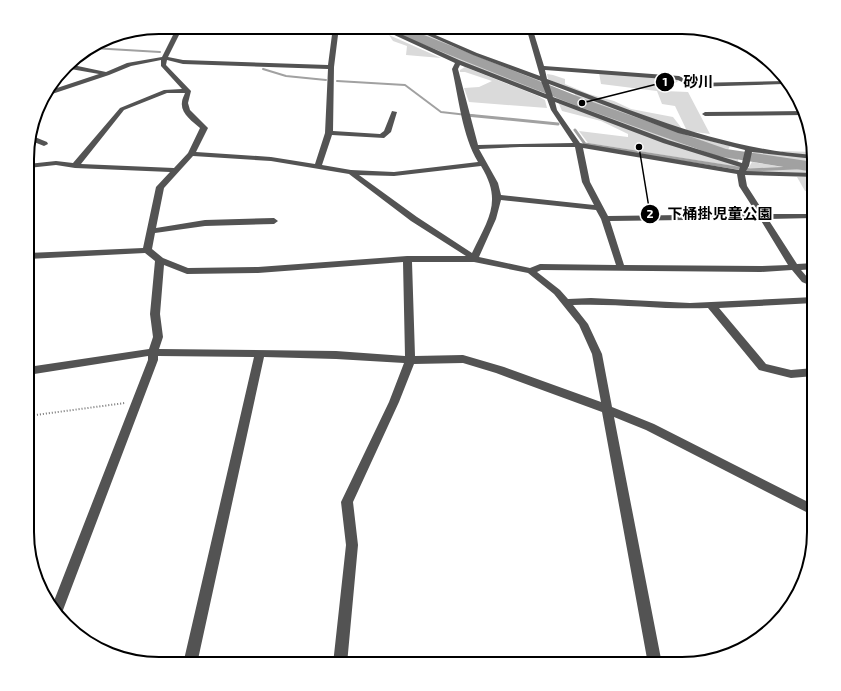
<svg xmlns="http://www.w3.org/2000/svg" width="841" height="691" viewBox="0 0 841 691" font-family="'Exo 2','Noto Sans JP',sans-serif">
  <rect width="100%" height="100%" fill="#fff"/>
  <g fill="#dadada">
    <path d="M382,27H389L437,50L535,88L542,93L422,46Z"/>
    <path d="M395,27H408L486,60L539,79V82Z"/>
    <path d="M389,35L441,58L406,55L407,46L393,41Z"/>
    <path d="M465,67L538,96L545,100L547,108L469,102L464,88L479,87L492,81L465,72H460V70Z"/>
    <path d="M599,73L681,79L664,91L688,92L710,134L687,131L675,106L662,104L657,91L601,84Z"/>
    <path d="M547,74L553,75L565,79V84L589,94L614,101L631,109L673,117L687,135L730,146L728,150L710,145L574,98L575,94L569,89L548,79Z"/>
    <path d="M556,97L575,102L697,149L738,159L739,167L588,143L579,131L628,137V134L601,121L562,111Z"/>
    <path d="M753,151L768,154L780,153L782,151L813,152L814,165L752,156Z"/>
    <path d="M752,162C773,165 793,170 814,171V174L746,172Z"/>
    <path d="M797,177H814V191H805Z"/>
  </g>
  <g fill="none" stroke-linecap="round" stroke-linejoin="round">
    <g stroke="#a1a1a1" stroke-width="2">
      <path d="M92,48L160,52"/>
      <path d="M263,69L286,76L326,80"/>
      <path d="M337,81L405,85L441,112L476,116"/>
    </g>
    <g stroke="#a1a1a1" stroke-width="3">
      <path d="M466,115L558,124"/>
      <path d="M575,130L585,144L750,170L814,167"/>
    </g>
    <path fill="#a1a1a1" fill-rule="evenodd" d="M386,27H404L587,100L726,149L814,162V172L717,156L577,106L387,30Z"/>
    <path stroke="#757575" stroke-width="2" stroke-dasharray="1 2" stroke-linecap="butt" d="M28,416L125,403"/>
    <g fill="#535353" fill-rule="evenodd">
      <path d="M177,27H183L168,57L183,60L328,65L333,27H339L334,67L333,131L380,134L384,131L392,111L397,112L391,132L384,138L332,135L322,165L351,170L394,172L478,162C462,135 459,99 452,69L455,63L377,27H385L459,60L546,94L541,81L473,55L409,27H417L477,53L540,76L526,27H532L544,66L679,76L693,83L785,81L786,82L783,84L692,87L678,80L545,70L547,79C634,111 720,149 813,155L814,159L752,152L749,166L746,171L814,173V177L745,175L747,186L765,214H814V218L768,219L797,264L814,263V269L801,270L808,278L814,280V287L802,282L792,270L761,272L541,270L537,272L560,290L568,299L591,298L690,303L814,297V303L719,308L766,364L791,370L814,368V376L791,378L759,370L708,308C663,310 618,303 573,305L588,324L602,354L612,407L654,424L814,505V516L646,430L614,417L662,664H648L602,412L496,373L463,363L414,364L399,402L353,502L358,545L347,664H333L346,545L341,502L389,402L404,363L336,359L264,357L197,664H183L254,357L158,356V360L60,618L52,606L148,360V356L28,375V367L149,349L153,337L150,314L155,261L145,253L28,259V253L143,248L156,187L170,172L75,168L56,165L28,168V164L56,161L73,163L120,108L164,90L182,89L161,66V60L131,66L109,75L43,97L45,92L99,74L65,68L68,64L106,72L127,63L162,57ZM167,60L183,64L328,69L325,133L315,164L271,157L196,152L208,128L190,110L188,103L191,91L166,65ZM460,65L547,99L551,110L573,143L478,145L458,69ZM549,84L678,133L745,150L742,163L668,140L553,97ZM167,93H185C184,96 182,99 182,102C180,113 193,122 200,128L188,153L174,168L81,164L124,110ZM555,102L663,143L740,167L739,170L580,143L557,110ZM520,147H575L582,182L594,205L501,195L498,183L479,149ZM583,148L737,174L739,186L757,214L608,216L590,182ZM193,156L271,161L349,174L411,221L466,256H407L258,267L188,268L163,258L152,249L155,233L205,226L274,224L278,221L274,218L205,220L156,228L164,188ZM481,166C503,202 488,219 472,253L417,217L359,175L394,176ZM501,200L596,210L601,219L616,265L540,264L530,268L479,257L496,219ZM760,219L788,265L761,266L624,265L610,221ZM403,262L405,356L336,351L159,349L163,337L160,314L164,265L187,274L258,273ZM412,262H474L528,273L554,294L579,325L592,354L601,402L504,367L463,355L415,356Z"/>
      <path d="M804,111L805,115L705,116L702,114L705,112Z"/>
      <path d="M30,135L47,142L48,144L44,146L29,140Z"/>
    </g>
  </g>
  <path d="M0 0H841V691H0ZM159 34H682A125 125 0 0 1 807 159V532A125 125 0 0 1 682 657H159A125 125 0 0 1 34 532V159A125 125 0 0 1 159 34Z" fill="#fff" fill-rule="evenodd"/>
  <path fill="none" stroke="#000" stroke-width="2" d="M159 34H682A125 125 0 0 1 807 159V532A125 125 0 0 1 682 657H159A125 125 0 0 1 34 532V159A125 125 0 0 1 159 34Z"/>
  <path fill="none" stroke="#000" stroke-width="1.5" d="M582 103L665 82M639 147L650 214"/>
  <g fill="#000" stroke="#fff" stroke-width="1.5">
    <circle cx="582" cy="103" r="4"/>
    <circle cx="639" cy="147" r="4"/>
    <circle cx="665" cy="82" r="10"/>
    <circle cx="650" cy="214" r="10"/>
  </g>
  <g font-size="12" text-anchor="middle" font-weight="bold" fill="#fff">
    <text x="665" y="86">1</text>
    <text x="650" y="218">2</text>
  </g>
  <g font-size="15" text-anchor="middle" font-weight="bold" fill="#000" stroke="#fff" stroke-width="4" stroke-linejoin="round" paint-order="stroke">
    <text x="698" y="87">砂川</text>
    <text x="720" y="219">下桶掛児童公園</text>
  </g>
</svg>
